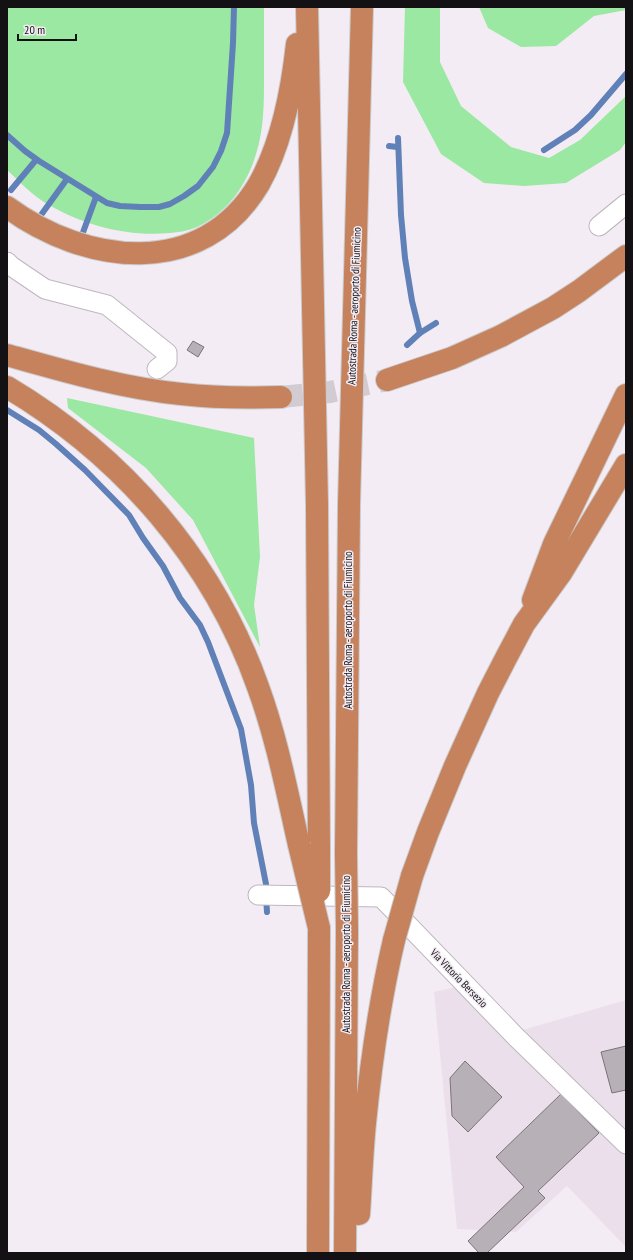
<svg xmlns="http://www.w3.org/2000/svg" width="633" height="1260" viewBox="0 0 633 1260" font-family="'PT Sans Narrow',sans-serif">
  <rect width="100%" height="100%" fill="#f3ecf4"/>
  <path fill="#ebdfec" d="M456,987L502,1036L626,1000V1247L567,1186L516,1232L457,1229L434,992Z"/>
  <g fill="#9ae8a1">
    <path d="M7,7H264C264,30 264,53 264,77C264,103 264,129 256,154C247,185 227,213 197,227C188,231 179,232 170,233C128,237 86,226 49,205C33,196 20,182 7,170Z"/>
    <path d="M405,7H440V62L461,106L511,147L549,158L580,140L626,96V142L620,150L566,183L524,186L484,183L441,154L403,82Z"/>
    <path d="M479,7H626V10L594,16L556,46L521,47L488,28Z"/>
    <path d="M67,398L254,438L260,557L254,605L260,647L193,520L146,468L68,408Z"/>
  </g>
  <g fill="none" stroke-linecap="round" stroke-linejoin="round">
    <g stroke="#6080b8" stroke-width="6">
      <path d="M7,135L25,151L39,161L107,203L120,206L140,207H159L170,204L184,196L198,186L213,167L221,151L227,133L233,43L234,7"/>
      <path d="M398,138L401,215L405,258L412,301L420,333"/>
      <path d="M389,146L397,147"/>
      <path d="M544,150L575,130L591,115L626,74"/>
      <path d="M11,190L36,160"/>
      <path d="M41,215L67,179"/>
      <path d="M82,235L96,197"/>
      <path d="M407,345L420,333L436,323"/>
      <path d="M7,410L39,430L56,444L85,470L129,515L143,538L163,566L180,598L200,625L208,642L241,729L251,785L254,823L266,884"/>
      <path d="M266,897L267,912"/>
    </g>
  </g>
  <g fill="#b7b0b7" stroke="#7a747a">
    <path d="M193,341L204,347L198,357L187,350Z"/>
    <path d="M626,1046V1090L612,1093L601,1052Z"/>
    <path d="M465,1061L502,1097L468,1132L452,1116L450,1078Z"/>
    <path d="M561,1094L599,1133L538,1191L545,1198L487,1253H479L468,1241L524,1187L496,1157Z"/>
  </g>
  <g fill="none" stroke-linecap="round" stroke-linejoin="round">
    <path stroke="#d2cbd2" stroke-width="22" stroke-dasharray="22 11" stroke-linecap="butt" d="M281,397L330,392L387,380"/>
    <g stroke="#beb7be" stroke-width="21">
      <g id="minor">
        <path d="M599,226L626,204"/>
        <path d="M7,262L11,266L45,289L107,305L167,353V361L157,369"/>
        <path d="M258,895L381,897L516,1037L626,1144"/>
      </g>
    </g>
    <g stroke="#cbcbcb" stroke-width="24">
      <g id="highway">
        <path d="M307,7L317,505L319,850"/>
        <path d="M7,207C86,265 202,280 259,184C282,143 292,90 297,44"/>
        <path d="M7,355C64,371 122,388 181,394C215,398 248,398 281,397"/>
        <path d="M387,380L452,358L501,336L553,308L579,291L626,256"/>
        <path d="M7,387C123,456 213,560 258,687C277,739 287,792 299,845"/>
        <path d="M533,600L554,544L626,395"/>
        <path d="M346,853L349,504L362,7"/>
        <path d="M412,876L428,832L455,766L488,693L506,658L524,624L561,573L626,465"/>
        <path d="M359,1214C361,1184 362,1153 365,1123C371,1062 380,1000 394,940"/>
        <path d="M318,1253L319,928"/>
        <path d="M345,1253L347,930"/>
      </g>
    </g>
    <use href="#minor" stroke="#fff" stroke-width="19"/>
    <use href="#highway" stroke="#c6815d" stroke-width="22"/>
    <g stroke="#cbcbcb" stroke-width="24" stroke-linecap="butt">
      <g id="highway-bridge">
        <path d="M299,845L319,928"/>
        <path d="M319,850V891"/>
        <path d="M346,853L347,930"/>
        <path d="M394,940L412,876"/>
      </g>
    </g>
    <use href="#highway-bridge" stroke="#c6815d" stroke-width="22"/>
  </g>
  <g text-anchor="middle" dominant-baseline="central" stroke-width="3" stroke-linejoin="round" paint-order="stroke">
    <g font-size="11" fill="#141114" stroke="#f3ecf4">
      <text transform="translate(354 306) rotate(-88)">Autostrada Roma - aeroporto di Fiumicino</text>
      <text transform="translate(348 630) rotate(-90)">Autostrada Roma - aeroporto di Fiumicino</text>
      <text transform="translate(346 954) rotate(-90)">Autostrada Roma - aeroporto di Fiumicino</text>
      <text transform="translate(459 978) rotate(46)">Via Vittorio Bersezio</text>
    </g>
  </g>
  <rect width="633" height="1260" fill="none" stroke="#141114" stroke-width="16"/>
  <path d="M18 34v6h58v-6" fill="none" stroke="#141114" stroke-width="2"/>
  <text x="24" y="34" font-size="12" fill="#141114" stroke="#f3ecf4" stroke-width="3" paint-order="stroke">20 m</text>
</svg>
